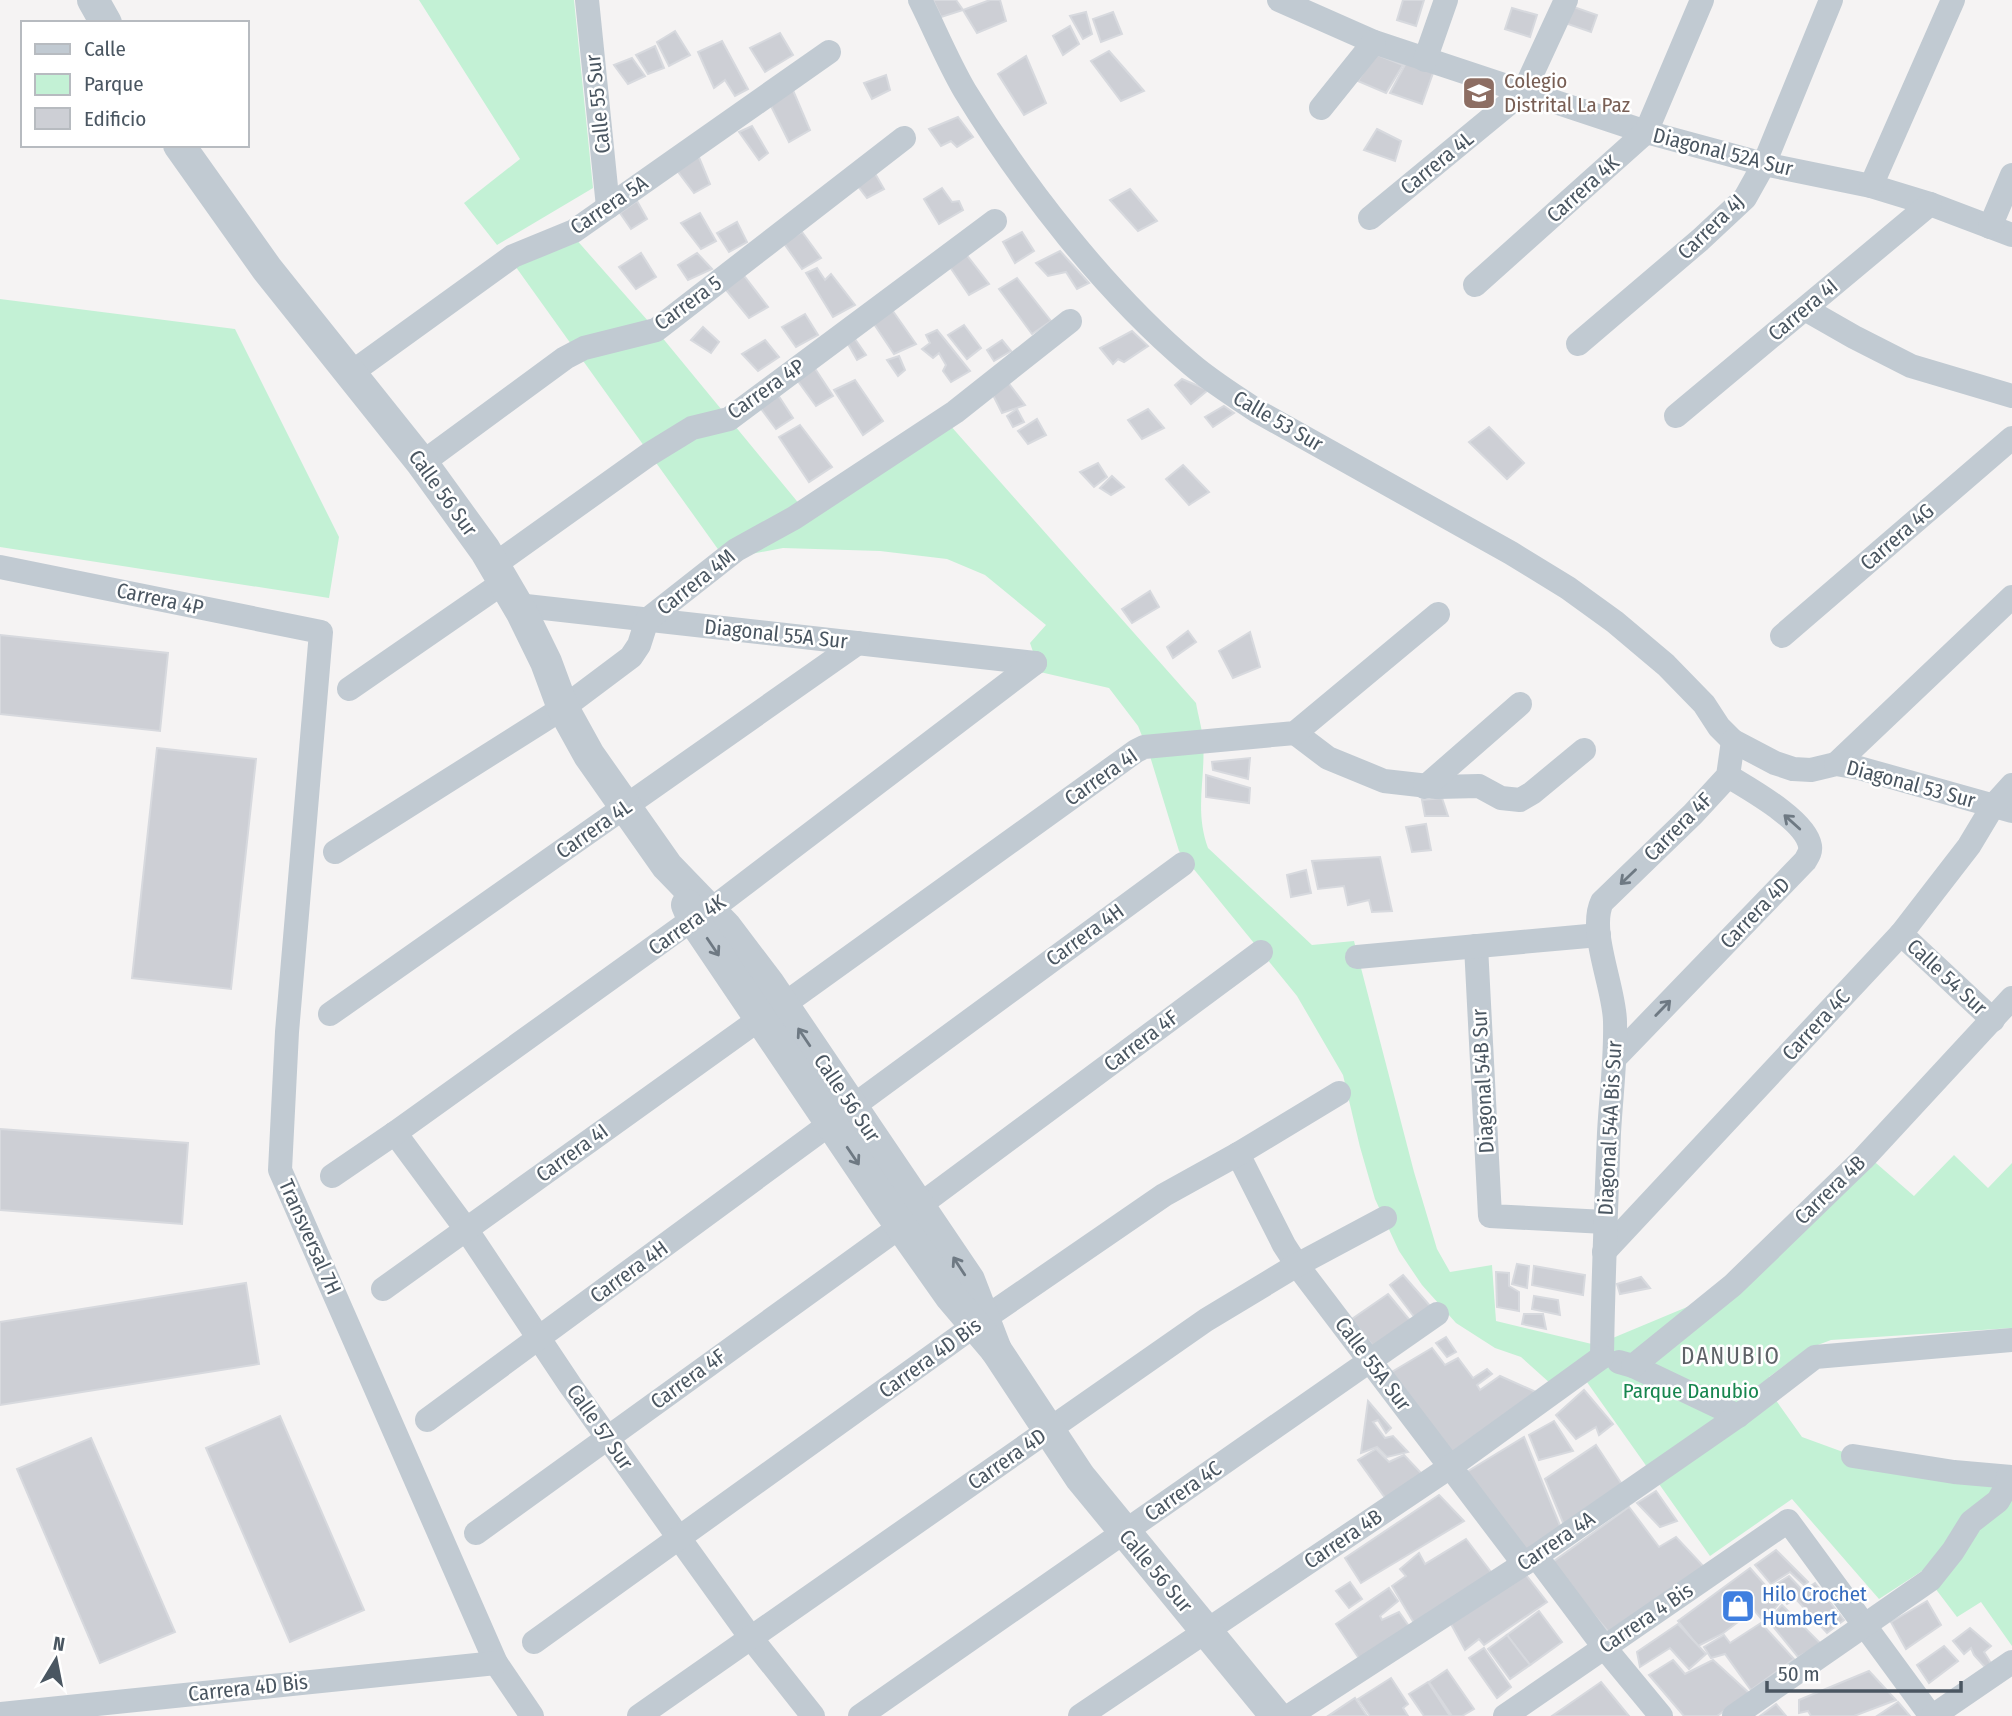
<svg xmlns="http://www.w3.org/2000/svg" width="2012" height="1716" viewBox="0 0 2012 1716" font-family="'Fira Sans Condensed',sans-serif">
  <rect width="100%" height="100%" fill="#f5f3f3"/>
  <g fill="#c3f1d5">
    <path d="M419,0H574L593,188L497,245L464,203L520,159Z"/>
    <path d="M574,237L656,330L810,517L949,424L1196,703C1198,715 1202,728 1203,740C1206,779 1194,809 1208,848L1312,945L1354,941L1414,1172L1437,1249L1450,1272L1492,1265L1496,1321L1596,1345L1735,1287L1869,1157L1914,1196L1954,1155L1988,1188L2012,1163V1328L1831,1340L1807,1349L1769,1377L1770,1392L1802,1437L1854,1456L2012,1477V1646L1981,1602L1957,1617L1922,1571L1879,1599L1792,1499L1710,1556L1577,1368L1551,1384L1521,1357L1495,1348L1456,1323L1422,1285L1399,1251L1375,1199L1360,1147L1343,1075L1297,996L1179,851L1149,753L1138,726L1109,688L1040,672L1030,643L1046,625L985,575L947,559L880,551L783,548L725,559L513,263Z"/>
    <path d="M0,299L235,329L339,537L329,598L0,547Z"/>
  </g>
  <g fill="#cdcfd5" stroke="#d7d9de" stroke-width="2">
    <path d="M933,0H956L963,10L941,17Z"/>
    <path d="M990,0H1000L1006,21L977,33L963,10Z"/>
    <path d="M1403,0H1424L1416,26L1397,20Z"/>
    <path d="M1568,5L1597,15L1591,32L1562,22Z"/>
    <path d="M1512,8L1537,15L1530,37L1505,29Z"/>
    <path d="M1086,12L1092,34L1083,39L1070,16Z"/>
    <path d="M1113,12L1122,34L1101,42L1093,19Z"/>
    <path d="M1070,26L1079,44L1063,55L1053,36Z"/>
    <path d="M675,31L690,55L669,66L657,42Z"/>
    <path d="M780,33L793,55L765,72L750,48Z"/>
    <path d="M722,41L748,89L735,96L725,80L714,88L698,52Z"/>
    <path d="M655,46L664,68L648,74L636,55Z"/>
    <path d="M1109,51L1144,91L1121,101L1091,61Z"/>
    <path d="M1375,54L1403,65L1386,93L1358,81Z"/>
    <path d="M1026,56L1046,103L1024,115L998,74Z"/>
    <path d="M632,58L645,76L628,84L614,65Z"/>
    <path d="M1407,61L1433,73L1422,104L1390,93Z"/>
    <path d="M886,75L890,90L872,99L864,83Z"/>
    <path d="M792,88L810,130L789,142L768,100Z"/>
    <path d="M958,117L973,137L957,147L951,141L941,146L929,129Z"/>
    <path d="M752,126L768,153L759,160L739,132Z"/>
    <path d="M1377,129L1401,141L1395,161L1364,150Z"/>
    <path d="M698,155L710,184L694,193L676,169Z"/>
    <path d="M873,170L884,189L867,198L854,181Z"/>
    <path d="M942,188L952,202L959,201L963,210L939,224L924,199Z"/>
    <path d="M1130,189L1157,221L1138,231L1110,200Z"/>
    <path d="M637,201L647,219L631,229L620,213Z"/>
    <path d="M700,213L716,241L701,249L681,223Z"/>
    <path d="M737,222L747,242L729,252L717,233Z"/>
    <path d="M802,232L821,258L802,269L783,242Z"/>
    <path d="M1022,232L1034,251L1015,263L1003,242Z"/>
    <path d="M1060,251L1089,283L1077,289L1066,272L1048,276L1036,263Z"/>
    <path d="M641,253L656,277L636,289L619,267Z"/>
    <path d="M697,253L712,269L688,280L678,265Z"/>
    <path d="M965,253L989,284L969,295L948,264Z"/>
    <path d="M817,268L825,280L831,274L855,305L833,317L806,273Z"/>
    <path d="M742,273L768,307L749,318L722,285Z"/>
    <path d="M1017,278L1051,321L1032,334L999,289Z"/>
    <path d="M890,307L916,344L894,354L872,321Z"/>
    <path d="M805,314L818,335L796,347L782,327Z"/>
    <path d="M964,325L981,348L967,359L948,335Z"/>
    <path d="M703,327L719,342L711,353L691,340Z"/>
    <path d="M937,330L970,371L951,382L943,371L946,365L939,353L933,358L922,349L930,343L926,335Z"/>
    <path d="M1132,331L1148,346L1124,362L1118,359L1113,364L1100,348Z"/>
    <path d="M855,339L866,355L857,360L848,344Z"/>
    <path d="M765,340L779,357L758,371L742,354Z"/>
    <path d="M1002,340L1011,351L994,361L987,350Z"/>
    <path d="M899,356L905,370L898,376L887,360Z"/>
    <path d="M812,364L833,396L816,406L795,377Z"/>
    <path d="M1182,379L1208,390L1191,404L1175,385Z"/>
    <path d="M855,380L883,421L863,435L834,390Z"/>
    <path d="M1007,381L1025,405L1002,413L992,393Z"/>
    <path d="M778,395L793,418L776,429L759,406Z"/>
    <path d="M1224,406L1234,413L1213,427L1205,417Z"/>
    <path d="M1017,409L1024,422L1013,427L1007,416Z"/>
    <path d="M1148,409L1164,428L1142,439L1128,420Z"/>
    <path d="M1037,419L1046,435L1028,444L1018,431Z"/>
    <path d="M800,425L832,467L809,482L779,437Z"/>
    <path d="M1489,427L1524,463L1507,479L1469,442Z"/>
    <path d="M1098,463L1107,477L1094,487L1080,472Z"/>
    <path d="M1183,465L1209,492L1189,505L1166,479Z"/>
    <path d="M1112,476L1124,487L1111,495L1100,488Z"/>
    <path d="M1150,591L1159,607L1132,623L1122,609Z"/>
    <path d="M1188,631L1196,642L1173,658L1167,647Z"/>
    <path d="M1250,632L1260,667L1233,678L1219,651Z"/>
    <path d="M0,635L168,653L160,731L0,714Z"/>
    <path d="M157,748L256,759L231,989L132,978Z"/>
    <path d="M1250,758L1248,779L1213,770L1212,762Z"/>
    <path d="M1206,775L1250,788L1249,803L1206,797Z"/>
    <path d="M1442,798L1448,816H1425L1422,800Z"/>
    <path d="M1426,824L1431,850L1412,852L1406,827Z"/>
    <path d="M1380,857L1392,911L1372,912L1369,900L1348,905L1344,886L1318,889L1312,861Z"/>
    <path d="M1306,870L1311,893L1291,897L1287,875Z"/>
    <path d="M0,1129L188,1143L182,1224L0,1210Z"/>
    <path d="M1517,1264L1529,1266L1527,1288L1512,1284Z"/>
    <path d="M1534,1266L1585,1275L1583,1295L1532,1285Z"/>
    <path d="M1496,1272L1509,1273V1286L1519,1292V1311L1497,1307Z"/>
    <path d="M1403,1275L1431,1307L1418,1322L1390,1285Z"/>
    <path d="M1641,1277L1650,1288L1620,1294L1617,1284Z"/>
    <path d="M246,1283L259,1364L0,1405V1322Z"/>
    <path d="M1388,1294L1413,1324L1377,1351L1352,1319Z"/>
    <path d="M1534,1296L1558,1300L1560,1315L1532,1309Z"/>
    <path d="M1524,1314H1543L1546,1329L1522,1324Z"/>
    <path d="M1446,1337L1456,1352L1447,1357L1436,1343Z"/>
    <path d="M1432,1348L1445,1365L1458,1358L1473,1378L1487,1369L1492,1374L1477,1385L1480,1390L1500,1376L1536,1392L1450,1461L1390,1373Z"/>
    <path d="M1584,1390L1613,1424L1599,1435L1596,1427L1576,1439L1556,1415Z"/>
    <path d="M1368,1401L1391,1428L1386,1433L1378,1420L1373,1422L1385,1438L1393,1436L1408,1452L1387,1457L1377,1447L1361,1453Z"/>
    <path d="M280,1416L364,1610L290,1642L206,1448Z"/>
    <path d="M1554,1421L1573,1451L1539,1460L1529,1435Z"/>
    <path d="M1524,1437L1561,1528L1524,1557L1465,1473Z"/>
    <path d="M91,1438L175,1632L100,1663L17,1469Z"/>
    <path d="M1596,1445L1623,1486L1564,1525L1545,1479Z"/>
    <path d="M1376,1449L1389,1462L1404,1455L1422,1474L1386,1499L1358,1460Z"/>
    <path d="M1656,1491L1677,1521L1660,1527L1637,1503Z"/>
    <path d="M1439,1495L1464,1521L1361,1583L1345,1558Z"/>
    <path d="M1629,1507L1659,1547L1676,1537L1706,1569L1612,1636L1550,1564Z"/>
    <path d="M1466,1539L1494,1576L1417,1628L1392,1586L1406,1576L1400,1569L1419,1553L1425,1564Z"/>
    <path d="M1776,1550L1808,1582L1804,1585L1790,1572L1771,1584L1755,1565Z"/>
    <path d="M1750,1568L1780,1602L1764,1622L1754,1610L1722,1634L1698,1646L1678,1621Z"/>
    <path d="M1523,1571L1547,1602L1484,1645L1479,1639L1465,1650L1451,1624Z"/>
    <path d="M1789,1576L1803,1591L1815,1583L1844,1620L1827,1633L1796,1599L1787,1604L1773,1586Z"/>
    <path d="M1350,1582L1362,1599L1349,1608L1336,1591Z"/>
    <path d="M1389,1588L1398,1601L1380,1616L1382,1620L1399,1612L1413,1632L1362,1663L1336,1624Z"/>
    <path d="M1927,1601L1941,1625L1906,1649L1891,1622Z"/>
    <path d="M1782,1605L1822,1645L1798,1657L1768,1620Z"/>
    <path d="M1539,1611L1562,1642L1530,1665L1507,1635Z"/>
    <path d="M1761,1623L1794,1659L1751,1690L1725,1654L1711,1658L1704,1647L1724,1635L1730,1643Z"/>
    <path d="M1678,1624L1706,1654L1689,1669L1670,1648L1640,1667L1637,1652Z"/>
    <path d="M1970,1628L1991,1646L1984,1652L1992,1665L1985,1667L1974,1655L1971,1648L1964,1654L1953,1641Z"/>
    <path d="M1507,1635L1530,1665L1510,1679L1488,1649Z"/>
    <path d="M1944,1646L1958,1661L1929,1683L1917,1665Z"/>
    <path d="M1484,1648L1511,1687L1497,1698L1469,1658Z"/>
    <path d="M1673,1660L1685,1674L1713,1660L1749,1693L1717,1716H1684L1649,1675Z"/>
    <path d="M1447,1670L1474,1709L1462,1716H1452L1429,1682Z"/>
    <path d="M1869,1671L1896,1700L1854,1716H1811L1808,1711L1799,1713V1700Z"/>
    <path d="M1391,1678L1408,1704L1403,1708L1408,1716H1370L1358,1699Z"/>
    <path d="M1428,1682L1450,1716H1424L1409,1694Z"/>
    <path d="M1601,1682L1629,1716H1552Z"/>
    <path d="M1355,1698L1367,1716H1328Z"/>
    <path d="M1898,1702L1910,1716H1877Z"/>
    <path d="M1776,1704L1786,1716H1760Z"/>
  </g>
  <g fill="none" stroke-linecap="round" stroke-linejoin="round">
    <g stroke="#c1cad2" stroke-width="24">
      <path d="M587,0L608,207"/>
      <path d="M920,0C935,30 948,62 965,91C1023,186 1106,293 1192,365C1212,382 1235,396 1257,411L1511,553L1568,588L1615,622L1666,665L1704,704L1719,727L1733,741L1775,763L1793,769L1811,770L1836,764L1859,768L2012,811"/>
      <path d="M1279,0L1374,42L1646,132L1764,164L1871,186L1930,204L2012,235"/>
      <path d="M1425,60L1446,0"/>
      <path d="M1321,108L1374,42"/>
      <path d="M1871,186L1953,0"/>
      <path d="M1370,218L1524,91L1566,0"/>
      <path d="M1990,227L2012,175"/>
      <path d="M1475,285L1646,132L1702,0"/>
      <path d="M1805,309L1854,337L1911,366L2012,396"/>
      <path d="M1578,344L1700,240L1745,198L1764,164L1831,0"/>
      <path d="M351,373L513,256L574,231L829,52"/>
      <path d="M1676,416L1930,204"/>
      <path d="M422,463L565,358L584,348L656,330L904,138"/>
      <path d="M494,565L648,455L692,428L729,419L995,221"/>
      <path d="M0,567L321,632L287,1032L280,1170L496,1663L532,1716"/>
      <path d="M517,605L1035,663"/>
      <path d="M1782,636L2012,438"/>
      <path d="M349,689L504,582"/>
      <path d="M1295,733L1328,758L1384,781L1437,787L1479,786L1501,798L1520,800L1532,793L1584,750"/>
      <path d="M1836,764L2012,597"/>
      <path d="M1425,787L1520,704"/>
      <path d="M335,852L563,708L631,657L639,645L647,620L736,550L794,518L955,412L1070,321"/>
      <path d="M1901,934L1993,1020"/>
      <path d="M1476,946L1490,1216L1605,1222"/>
      <path d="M1357,957L1599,935"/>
      <path d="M783,1005L1136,751L1144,747L1295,733L1438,614"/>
      <path d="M330,1014L858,643"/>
      <path d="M1616,1057L1805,861C1808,856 1811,852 1810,846C1806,820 1749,789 1728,776"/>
      <path d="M852,1107L1183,864"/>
      <path d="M395,1133L466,1229L570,1385L679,1538L751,1638L813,1716"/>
      <path d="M1238,1154L1284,1245L1297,1265L1524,1564"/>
      <path d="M332,1176L395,1133L693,919L709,911L1035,663"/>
      <path d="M920,1205L1261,952"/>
      <path d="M1604,1252L1901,934L1969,846L1993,806L2012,785"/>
      <path d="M383,1289L761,1018"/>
      <path d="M1602,1357C1603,1282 1606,1208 1609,1133C1611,1096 1616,1059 1615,1022C1615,989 1588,931 1602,902L1693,814L1728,776L1733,741"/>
      <path d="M1619,1362L1633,1366L1738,1416"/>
      <path d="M1633,1366L1733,1285L1863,1159L2012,998"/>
      <path d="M427,1420L831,1123"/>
      <path d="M1853,1456L1954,1472L2012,1477"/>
      <path d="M476,1533L901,1226"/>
      <path d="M1536,1556L1604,1647L1661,1716"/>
      <path d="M534,1642L985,1318L1164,1195L1238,1154L1339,1093"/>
      <path d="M0,1714L496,1663"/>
      <path d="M639,1716L1206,1320L1297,1265L1385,1218"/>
      <path d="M860,1716L1437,1314"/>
      <path d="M1080,1716L1450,1467L1602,1357"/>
      <path d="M1289,1716L1536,1556L1738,1416L1815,1357L2012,1340"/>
      <path d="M1505,1716L1788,1521L1931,1716"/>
      <path d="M1734,1716L1930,1580L1953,1551L1971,1522L1998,1501L2005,1489L2008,1477"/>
      <path d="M1933,1716L2012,1662"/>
    </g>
    <g stroke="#c1cad2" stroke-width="32">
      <path d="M93,0L106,23"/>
      <path d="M179,145L267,269L422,463L485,550L522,613L546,662L563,708L589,755L667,866L725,926L769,984L969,1280L996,1350"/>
      <path d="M687,905L693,919L886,1205L951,1297L996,1350L1080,1477L1276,1716"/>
    </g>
  </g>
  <defs><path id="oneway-shaft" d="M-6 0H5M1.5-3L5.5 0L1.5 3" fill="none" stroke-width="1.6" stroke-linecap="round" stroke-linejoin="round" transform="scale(1.75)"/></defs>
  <g stroke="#6e7983">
    <use href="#oneway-shaft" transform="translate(1792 822) rotate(-138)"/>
    <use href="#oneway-shaft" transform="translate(1628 877) rotate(136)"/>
    <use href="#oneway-shaft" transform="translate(713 947) rotate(56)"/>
    <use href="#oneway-shaft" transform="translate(1663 1008) rotate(-46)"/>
    <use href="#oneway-shaft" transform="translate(804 1037) rotate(-124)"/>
    <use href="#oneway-shaft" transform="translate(853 1156) rotate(56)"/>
    <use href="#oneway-shaft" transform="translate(959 1266) rotate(-123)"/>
  </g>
  <defs>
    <g id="school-square" transform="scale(1.75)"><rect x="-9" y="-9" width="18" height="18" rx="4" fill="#8d6e63" stroke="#fff"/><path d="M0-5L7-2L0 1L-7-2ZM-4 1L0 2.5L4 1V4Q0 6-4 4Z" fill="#fff"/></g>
    <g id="shop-square" transform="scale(1.75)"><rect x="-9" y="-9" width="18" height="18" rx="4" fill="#3f7fe0" stroke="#fff"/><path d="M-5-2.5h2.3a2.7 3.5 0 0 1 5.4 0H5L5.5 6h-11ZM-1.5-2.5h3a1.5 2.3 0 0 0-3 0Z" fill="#fff"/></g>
  </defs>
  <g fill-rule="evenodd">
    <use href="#school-square" x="1479" y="93"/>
    <use href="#shop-square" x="1738" y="1606"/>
  </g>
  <g text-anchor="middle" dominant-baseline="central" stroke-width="5" stroke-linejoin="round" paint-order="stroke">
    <g font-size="21" fill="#785e54" stroke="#fff" text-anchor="start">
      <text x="1504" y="81">Colegio<tspan x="1504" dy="24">Distrital La Paz</tspan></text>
    </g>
    <g font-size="21" fill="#4a5661" stroke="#fff">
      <text transform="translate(598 104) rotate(-96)">Calle 55 Sur</text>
      <text transform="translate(1723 152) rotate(14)">Diagonal 52A Sur</text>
      <text transform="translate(1437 163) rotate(-39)">Carrera 4L</text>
      <text transform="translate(1583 189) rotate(-42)">Carrera 4K</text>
      <text transform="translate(609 205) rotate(-34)">Carrera 5A</text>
      <text transform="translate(1711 227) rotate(-44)">Carrera 4J</text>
      <text transform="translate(688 303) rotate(-36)">Carrera 5</text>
      <text transform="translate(1803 310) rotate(-40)">Carrera 4I</text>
      <text transform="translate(766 389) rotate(-35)">Carrera 4P</text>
      <text transform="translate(1278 421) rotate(30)">Calle 53 Sur</text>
      <text transform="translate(443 493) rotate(54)">Calle 56 Sur</text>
      <text transform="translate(1897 537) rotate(-41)">Carrera 4G</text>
      <text transform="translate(696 582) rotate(-38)">Carrera 4M</text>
      <text transform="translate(160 599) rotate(12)">Carrera 4P</text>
      <text transform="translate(776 634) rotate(6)">Diagonal 55A Sur</text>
      <text transform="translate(1101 777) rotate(-35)">Carrera 4I</text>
      <text transform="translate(1911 784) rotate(15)">Diagonal 53 Sur</text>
      <text transform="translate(1678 827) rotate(-45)">Carrera 4F</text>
      <text transform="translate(594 829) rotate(-35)">Carrera 4L</text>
      <text transform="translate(1755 913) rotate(-46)">Carrera 4D</text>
      <text transform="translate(687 925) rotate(-35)">Carrera 4K</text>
      <text transform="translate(1085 935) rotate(-36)">Carrera 4H</text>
      <text transform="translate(1947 977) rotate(43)">Calle 54 Sur</text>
      <text transform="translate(1816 1025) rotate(-47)">Carrera 4C</text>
      <text transform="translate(1141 1041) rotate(-37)">Carrera 4F</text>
      <text transform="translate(1483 1081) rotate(-93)">Diagonal 54B Sur</text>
      <text transform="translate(847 1098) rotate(56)">Calle 56 Sur</text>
      <text transform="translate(1610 1128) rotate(-87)">Diagonal 54A Bis Sur</text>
      <text transform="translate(572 1153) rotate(-36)">Carrera 4I</text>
      <text transform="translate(1830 1190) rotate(-44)">Carrera 4B</text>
      <text transform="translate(310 1237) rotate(66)">Transversal 7H</text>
      <text transform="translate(629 1272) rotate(-36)">Carrera 4H</text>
      <text transform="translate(930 1358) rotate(-36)">Carrera 4D Bis</text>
      <text transform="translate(1373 1364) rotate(53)">Calle 55A Sur</text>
      <text transform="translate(688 1379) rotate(-36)">Carrera 4F</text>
      <text transform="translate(600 1427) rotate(55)">Calle 57 Sur</text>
      <text transform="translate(1007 1459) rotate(-35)">Carrera 4D</text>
      <text transform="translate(1183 1491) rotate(-35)">Carrera 4C</text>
      <text transform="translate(1343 1539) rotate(-34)">Carrera 4B</text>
      <text transform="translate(1556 1541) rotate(-34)">Carrera 4A</text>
      <text transform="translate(1156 1571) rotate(50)">Calle 56 Sur</text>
      <text transform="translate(1646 1618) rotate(-34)">Carrera 4 Bis</text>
      <text transform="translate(248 1688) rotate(-6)">Carrera 4D Bis</text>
    </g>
    <g font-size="21" fill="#17864f" stroke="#fff">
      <text x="1691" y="1391">Parque Danubio</text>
    </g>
    <g font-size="21" fill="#366cbe" stroke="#fff" text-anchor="start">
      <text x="1762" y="1594">Hilo Crochet<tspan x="1762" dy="24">Humbert</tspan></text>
    </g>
    <g font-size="23" letter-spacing="2" fill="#5f6368" stroke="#fff">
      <text x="1731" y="1356">DANUBIO</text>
    </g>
  </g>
  <rect x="21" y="21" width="228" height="126" fill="#ffffff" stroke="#b7bbc0" stroke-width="2"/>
  <rect x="35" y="44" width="35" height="10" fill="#c1cad2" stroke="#b7bbc0" stroke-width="2"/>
  <text x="84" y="56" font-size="21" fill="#4a5661">Calle</text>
  <rect x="35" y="74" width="35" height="21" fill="#c3f1d5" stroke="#b7bbc0" stroke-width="2"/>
  <text x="84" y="91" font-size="21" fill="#4a5661">Parque</text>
  <rect x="35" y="108" width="35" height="21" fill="#cdcfd5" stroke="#b7bbc0" stroke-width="2"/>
  <text x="84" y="126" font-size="21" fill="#4a5661">Edificio</text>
  <g transform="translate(56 1660) rotate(10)" stroke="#ffffff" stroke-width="5" paint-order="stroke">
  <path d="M0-5L12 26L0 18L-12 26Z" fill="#4a5661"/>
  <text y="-10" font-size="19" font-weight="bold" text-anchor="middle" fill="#4a5661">N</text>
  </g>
  <path d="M1767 1681v10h194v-10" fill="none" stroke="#4a5661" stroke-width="3.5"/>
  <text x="1778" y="1681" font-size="21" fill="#4a5661" stroke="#ffffff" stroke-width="5" paint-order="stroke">50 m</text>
</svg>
